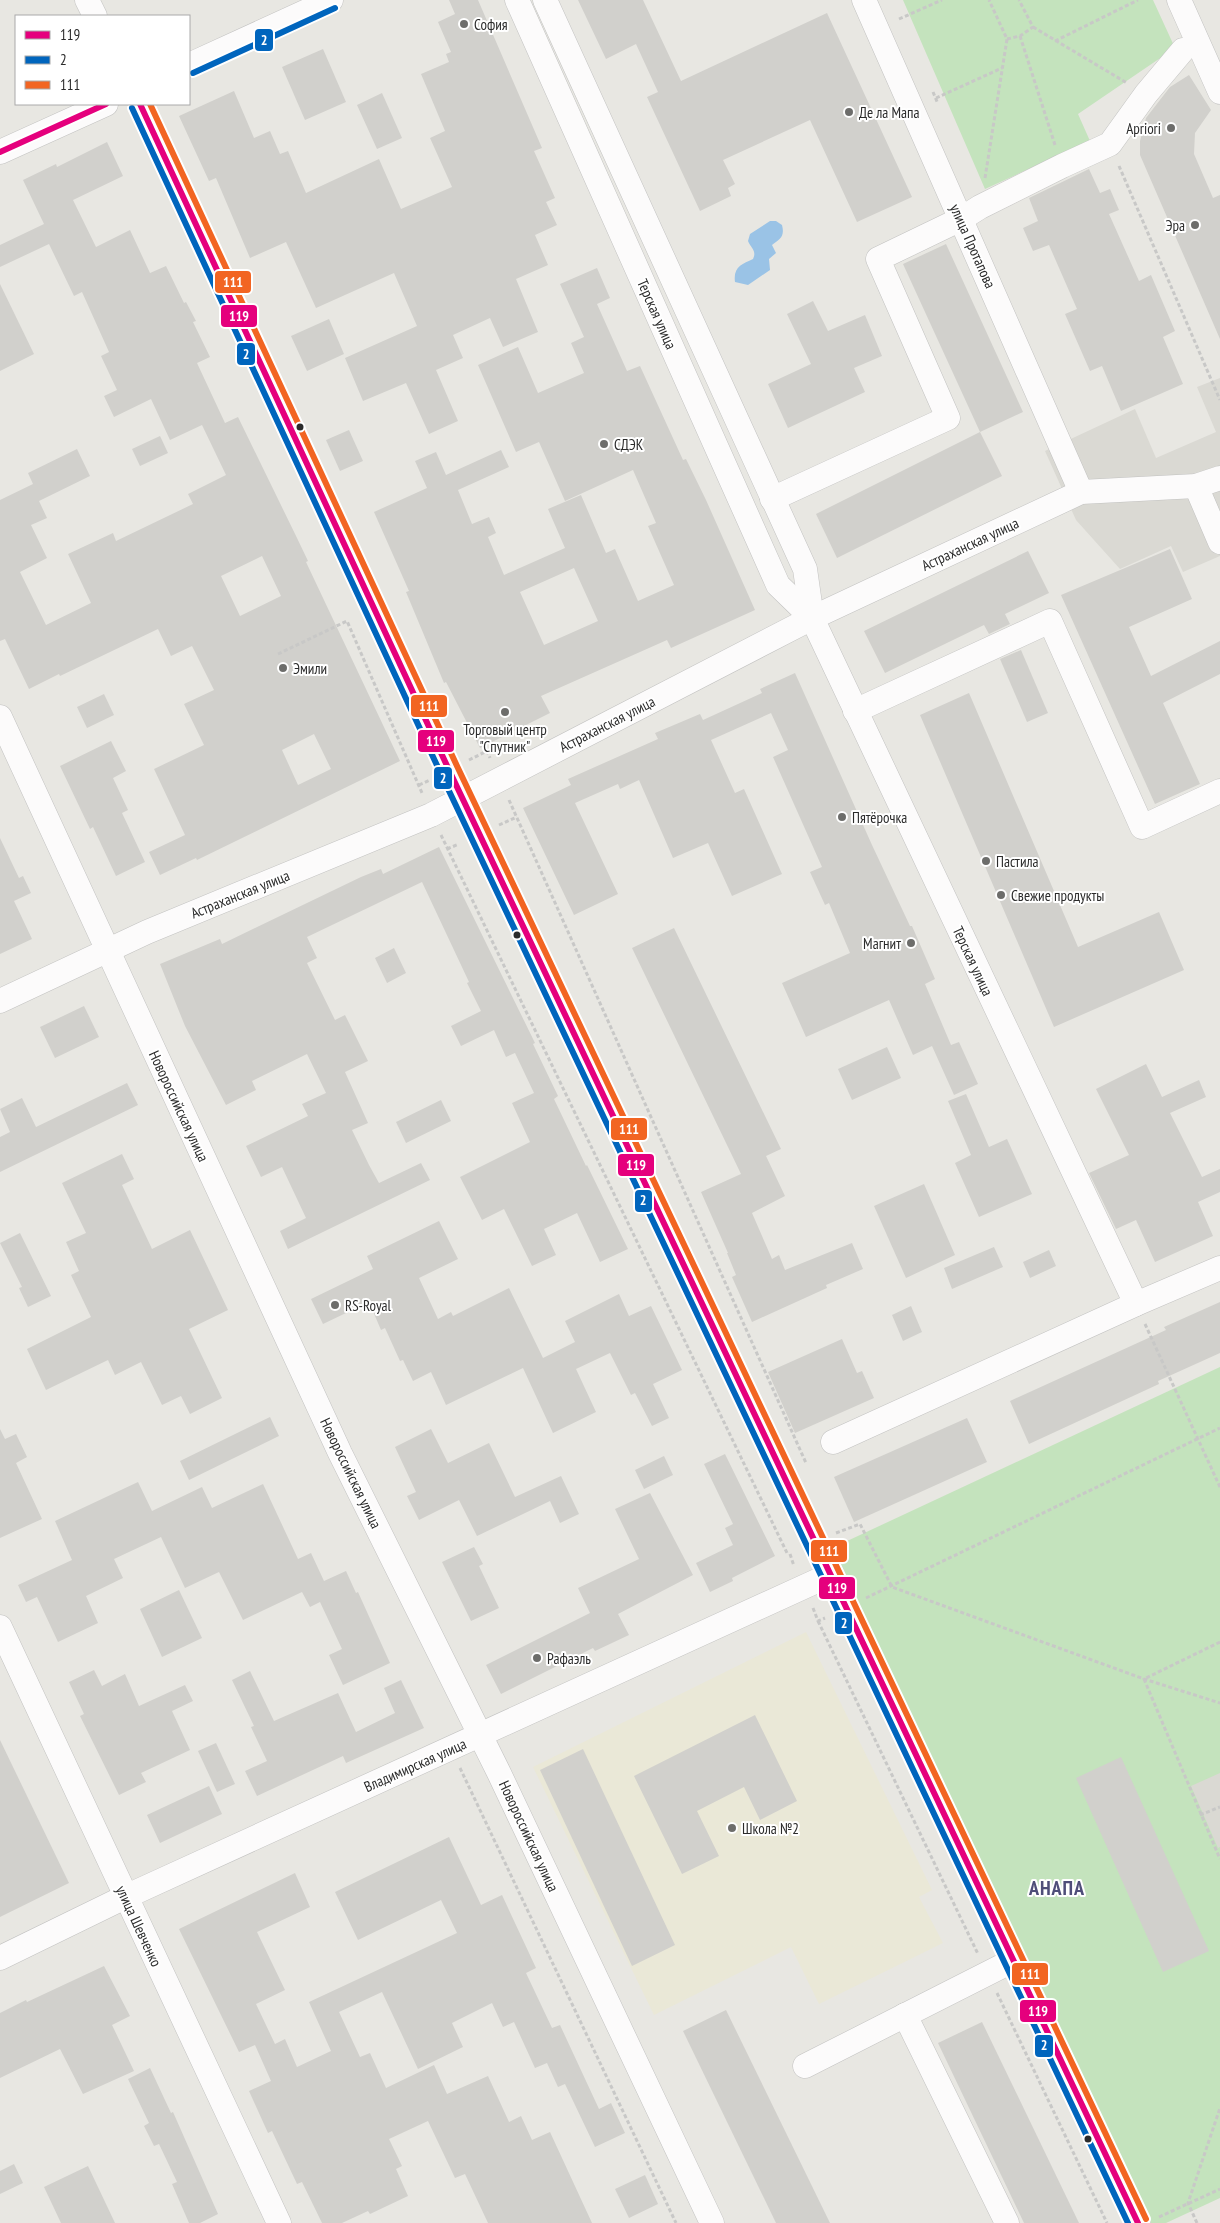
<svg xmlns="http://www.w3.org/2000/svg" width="1220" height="2223" viewBox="0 0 1220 2223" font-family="'PT Sans Narrow',sans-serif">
  <rect width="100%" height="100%" fill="#e8e7e2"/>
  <path fill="#eae8d7" d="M806,1632L932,1890L919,1897L943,1943L819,2004L791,1947L654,2015L533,1767Z"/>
  <g fill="#c4e3bd">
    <path d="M903,0H1153L1175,48L1078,114L1090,141L985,189Z"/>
    <path d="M1220,1367V2198L1166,2223H1151L830,1549Z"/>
  </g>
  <g fill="#dad9d3">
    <path d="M1220,378V556L1183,572L1171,546L1120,569L1076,520L1045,451L1135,409L1156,458L1216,432L1197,387Z"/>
    <path d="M1220,1773V1847L1218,1848L1191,1786Z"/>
  </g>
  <path fill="#9ac3e6" d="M770,221H776L782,225C785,237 780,239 772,245L776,253L769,259L770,270L748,285L735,282C733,267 742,264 753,259C757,251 751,248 748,241L750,234Z"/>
  <g fill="#d1d0cc" fill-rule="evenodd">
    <path d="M449,0H478L542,148L534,151L555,198L546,202L557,225L535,235L548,265L516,279L538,332L503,347L490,318L453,335L463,358L436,370L458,421L429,434L406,383L363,401L345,358L417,326L394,273L316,308L286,242L250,258L216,178L209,181L179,116L234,91L254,138L270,131L280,154L288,151L306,193L379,159L401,209L452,187L430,138L445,131L421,74L449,62L446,54L451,52L438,22L455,14Z"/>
    <path d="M578,0H643L681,81L827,13L912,197L857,222L810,120L723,160L735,184L728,188L731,196L700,211L647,97L658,92L636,44L606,59Z"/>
    <path d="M323,49L346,102L305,120L282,67Z"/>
    <path d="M1189,75L1211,110L1195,133L1194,154L1213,198L1220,195V339L1140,155V141L1146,118L1170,87Z"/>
    <path d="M382,93L402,138L377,149L357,105Z"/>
    <path d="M107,142L123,176L73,200L96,247L130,230L150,273L166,266L184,303L186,302L196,321L193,322L210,357L197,363L225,423L238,417L297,538L308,561L306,562L400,761L197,860L196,858L160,875L149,852L185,835L154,769L204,745L184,704L214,690L192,646L171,656L158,629L60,676L59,674L29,689L5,639L0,641V500L33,484L28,473L77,449L90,476L39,501L47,518L31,525L47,558L20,572L46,625L91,603L68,554L113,533L116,541L193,504L188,494L226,475L202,425L170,440L151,399L114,417L104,396L117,390L101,356L109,352L82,292L74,296L49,244L0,267V245L44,224L23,180L56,164L57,167ZM262,556L281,596L240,616L221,576ZM314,734L331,769L298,785L282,750Z"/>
    <path d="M1089,169L1100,193L1110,189L1119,210L1109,214L1139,281L1151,275L1175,331L1163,337L1183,384L1121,411L1102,366L1090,371L1065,314L1077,309L1049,245L1033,251L1023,228L1038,221L1029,198Z"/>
    <path d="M946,244L1023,412L980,432L903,264Z"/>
    <path d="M597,268L610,298L597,304L627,371L640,366L683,460L686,459L706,500L755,610L671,648L667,640L541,696L550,713L480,748L446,682L444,683L406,592L409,591L374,512L427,488L415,461L436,452L446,475L501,450L509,467L458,490L472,524L489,517L496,533L488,537L504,575L565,548L548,509L581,495L606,553L615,549L638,601L674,585L648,526L656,523L633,470L565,501L539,442L516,452L478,365L518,347L538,393L584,373L571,343L584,337L560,284ZM574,568L598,621L544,645L520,592Z"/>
    <path d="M0,284L34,354L0,371Z"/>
    <path d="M813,301L828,331L865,315L882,356L854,368L865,392L788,428L768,384L811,364L787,314Z"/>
    <path d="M329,319L344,354L307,371L291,336Z"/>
    <path d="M349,430L363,461L340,471L326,440Z"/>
    <path d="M980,432L1002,476L837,558L816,514Z"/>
    <path d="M160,436L168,453L140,466L132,449Z"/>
    <path d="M1170,549L1192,599L1129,627L1151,676L1220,641V674L1163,703L1200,784L1155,804L1061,595Z"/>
    <path d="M1028,551L1049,593L1005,614L1010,624L989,634L984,625L885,673L864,631Z"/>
    <path d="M1021,650L1048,713L1027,722L1000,659Z"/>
    <path d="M795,673L872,845L910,926H912L935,979L925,984L951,1045L959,1042L978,1084L954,1095L932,1046L913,1055L889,1000L806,1037L782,983L850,953L829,903L825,905L810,872L822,867L773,757L788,750L771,713L711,740L735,793L744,789L782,874L732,896L708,843L673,858L639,780L620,789L618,784L575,803L618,894L574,915L523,808L571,785L568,779L658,739L655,733L700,714L703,720L762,693L760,689Z"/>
    <path d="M969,693L1078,947L1159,912L1184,970L1054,1027L920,715Z"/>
    <path d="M104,694L114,715L87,728L77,707Z"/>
    <path d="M111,741L126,771L113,778L128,810L122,813L145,862L116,876L93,827L90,829L60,766Z"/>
    <path d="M0,838L19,878L23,876L31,893L14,901L32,939L0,954Z"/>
    <path d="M439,847L535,1043L533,1044L558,1096L554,1099L586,1166L587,1165L628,1249L600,1262L577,1213L544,1229L556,1255L532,1266L504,1209L482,1220L460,1177L530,1142L512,1103L534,1093L515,1053L506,1057L494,1030L461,1046L451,1026L481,1011L467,983L469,982L422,882L307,937L317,958L307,963L335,1020L345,1015L368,1061L345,1072L368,1123L352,1130L369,1165L379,1183L421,1163L430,1180L288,1249L280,1231L306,1218L282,1167L261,1177L246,1146L308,1116L302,1104L326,1093L307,1054L252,1081L256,1090L226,1105L185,1026L160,964L220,939L222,944L361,877L381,869L383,874Z"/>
    <path d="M674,928L781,1149L766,1156L785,1196L752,1213L772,1259L779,1255L785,1270L852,1243L863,1269L826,1285L827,1288L752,1322L732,1277L736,1275L727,1253H728L701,1192L741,1174L632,948Z"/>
    <path d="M394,948L406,973L387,983L375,958Z"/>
    <path d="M84,1006L99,1037L55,1058L40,1027Z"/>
    <path d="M887,1047L901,1078L852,1100L838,1069Z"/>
    <path d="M1146,1064L1162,1097L1199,1080L1206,1097L1170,1113L1202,1177L1220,1169V1192L1198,1202L1213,1236L1155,1262L1136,1220L1116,1229L1089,1173L1129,1155L1096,1089Z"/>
    <path d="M127,1083L138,1105L0,1172V1137L10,1132L0,1109L22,1098L36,1127Z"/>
    <path d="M966,1094L989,1147L1007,1139L1032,1194L979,1217L955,1163L971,1155L948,1101Z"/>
    <path d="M441,1100L451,1121L406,1143L396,1122Z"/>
    <path d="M122,1154L134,1179L122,1185L152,1249L190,1230L228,1310L189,1329L222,1398L190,1414L181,1396L162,1405L141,1362L115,1375L108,1360L46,1390L27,1349L91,1317L71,1275L79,1271L66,1242L86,1233L62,1183Z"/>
    <path d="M924,1184L955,1255L906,1278L874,1206Z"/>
    <path d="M439,1221L458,1259L419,1278L438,1319L451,1312L453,1316L509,1288L543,1358L575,1342L565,1321L619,1294L629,1316L651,1306L682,1370L653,1384L669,1418L652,1426L635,1393L631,1395L610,1353L576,1369L596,1412L553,1433L523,1368L446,1405L431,1372L413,1381L403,1360L400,1361L385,1328L381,1330L369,1302L323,1324L311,1299L373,1269L367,1256Z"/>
    <path d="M20,1233L51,1296L28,1307L19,1288L22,1287L0,1243Z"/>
    <path d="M994,1247L1003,1267L952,1289L944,1268Z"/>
    <path d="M1049,1250L1056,1266L1030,1278L1023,1262Z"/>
    <path d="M1220,1302V1353L1158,1381L1159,1384L1029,1444L1010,1401L1166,1330L1164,1327Z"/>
    <path d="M911,1306L922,1332L903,1341L892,1315Z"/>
    <path d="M842,1339L857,1373L862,1371L874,1398L795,1433L768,1372Z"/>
    <path d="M270,1417L279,1436L189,1480L180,1461Z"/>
    <path d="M967,1418L987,1462L854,1522L834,1477Z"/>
    <path d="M0,1429L5,1439L16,1434L27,1457L16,1463L42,1519L0,1538Z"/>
    <path d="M431,1429L448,1463L489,1443L515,1497L561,1476L579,1514L560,1523L550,1501L477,1536L459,1500L419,1520L407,1496L416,1492L395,1447Z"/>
    <path d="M725,1454L775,1556L732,1578L733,1581L710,1592L696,1563L733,1545L725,1528L733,1524L704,1464Z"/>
    <path d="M664,1456L673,1475L644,1489L635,1470Z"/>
    <path d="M138,1482L152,1511L202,1487L212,1508L263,1484L298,1559L311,1553L324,1581L346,1571L356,1593L358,1592L390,1663L343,1685L329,1655L342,1649L320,1602L310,1607L302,1592L243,1620L219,1572L185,1588L161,1537L114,1559L123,1578L86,1596L98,1623L58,1642L37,1597L26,1602L18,1585L72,1560L55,1521Z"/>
    <path d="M650,1493L693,1575L618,1614L629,1635L595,1651L593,1648L501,1694L486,1665L590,1613L578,1588L639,1559L615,1509Z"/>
    <path d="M474,1547L483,1564L479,1566L499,1608L471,1621L442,1562Z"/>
    <path d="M179,1590L202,1638L162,1657L140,1609Z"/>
    <path d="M94,1670L102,1686L125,1674L139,1706L185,1685L193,1701L172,1711L190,1750L141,1773L146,1782L119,1795L80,1716L84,1714L69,1682Z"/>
    <path d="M250,1671L274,1721L338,1693L356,1732L395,1713L384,1688L401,1680L424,1728L346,1763L343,1756L257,1796L245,1771L267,1761L251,1727L254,1726L232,1680Z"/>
    <path d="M755,1715L797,1801L760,1820L744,1787L697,1811L719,1856L682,1874L634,1776Z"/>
    <path d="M0,1740L69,1883L0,1917Z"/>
    <path d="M216,1743L235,1784L217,1792L198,1751Z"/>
    <path d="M583,1749L675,1945L632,1966L540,1770Z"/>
    <path d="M1121,1757L1209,1951L1163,1972L1076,1778Z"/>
    <path d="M209,1786L222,1814L160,1843L147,1815Z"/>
    <path d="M449,1837L481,1905L502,1895L536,1968L526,1973L552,2028L560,2025L599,2109L611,2103L625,2133L595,2147L565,2084L558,2087L547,2063L535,2068L514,2022L503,2027L492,2003L452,2023L463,2047L418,2069L382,1992L339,2012L360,2057L370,2053L386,2088L434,2065L447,2094L488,2076L509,2122L521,2116L532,2140L550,2132L592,2223H488L465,2174L455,2178L428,2121L389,2139L402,2166L396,2169L408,2196L370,2214L368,2211L342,2223H322L302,2182L297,2184L272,2131L268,2133L249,2091L271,2081L255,2045L239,2052L179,1929L295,1873L310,1907L257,1932L285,1990L256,2004L275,2044L285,2039L297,2067L331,2051L309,2002L457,1933L441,1900L358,1940L335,1892Z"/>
    <path d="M104,1966L130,2016L112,2025L134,2071L83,2094L60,2049L0,2078V2013L26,2000L27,2002Z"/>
    <path d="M726,2010L830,2223H776L683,2031Z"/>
    <path d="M982,2022L1025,2111L1079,2223H1024L938,2043Z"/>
    <path d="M150,2068L171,2113L173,2112L218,2214L200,2223H189L172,2184L177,2182L159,2144L154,2146L144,2126L149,2123L128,2079Z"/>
    <path d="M14,2164L23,2183L0,2194V2171Z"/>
    <path d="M88,2166L115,2223H61L44,2187Z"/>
    <path d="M645,2175L658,2204L629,2218L615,2189Z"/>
  </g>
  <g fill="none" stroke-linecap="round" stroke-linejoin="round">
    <g stroke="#c2c2c1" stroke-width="25">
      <g id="minor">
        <path d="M87,0L95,16"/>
        <path d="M517,0L778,585L812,618"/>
        <path d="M545,0L805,569L812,618L1136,1304"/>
        <path d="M864,0L1081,492"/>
        <path d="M1179,0L1220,92"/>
        <path d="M189,65L331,0"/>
        <path d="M140,104L449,770L1138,2223"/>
        <path d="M0,152L106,104"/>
        <path d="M1196,486L1220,542"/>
        <path d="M772,499L948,418L878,259L961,219L980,207L1062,166L1110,144L1146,94L1183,50"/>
        <path d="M855,711L1050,621L1142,827L1220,791"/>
        <path d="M0,717L340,1453L499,1773L712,2223"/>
        <path d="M0,1001L147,932L431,815L812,618L1081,492L1196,486L1220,478"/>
        <path d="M833,1442L1136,1304L1220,1268"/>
        <path d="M0,1627L279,2223"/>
        <path d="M0,1958L125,1897L832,1574"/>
        <path d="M905,2015L1007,2223"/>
        <path d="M805,2066L1014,1960"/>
      </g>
    </g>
    <g stroke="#c8c8c7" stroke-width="3" stroke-dasharray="4 2.5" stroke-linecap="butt">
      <path d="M899,19L942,0"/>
      <path d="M1033,27L1127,83"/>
      <path d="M1020,36L1055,145"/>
      <path d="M1007,39L1020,36L1033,27L1019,0"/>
      <path d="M1055,41L1138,0"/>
      <path d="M933,92L938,104"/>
      <path d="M936,98L1002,68"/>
      <path d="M1119,166L1220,400"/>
      <path d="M985,178L1007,39L989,0"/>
      <path d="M278,654L347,621L422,793"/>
      <path d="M469,760L487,751L490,758"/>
      <path d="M419,785L430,780"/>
      <path d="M509,800L806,1463"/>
      <path d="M499,825L517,817"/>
      <path d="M441,835L788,1555"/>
      <path d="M447,849L459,844"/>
      <path d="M1145,1324L1220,1487"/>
      <path d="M836,1533L860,1524L892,1587L1144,1679L1220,1703"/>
      <path d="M790,1554L794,1566"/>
      <path d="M866,1598L1220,1428"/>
      <path d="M813,1608L818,1621L825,1618"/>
      <path d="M818,1621L978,1954"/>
      <path d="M1220,1642L1144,1679L1220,1859"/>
      <path d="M460,1768L676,2223"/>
      <path d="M1200,1815L1220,1807"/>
      <path d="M997,1993L1107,2223"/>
      <path d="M1159,2217L1220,2189"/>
      <path d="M1197,2223L1188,2203L1220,2108"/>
    </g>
    <use href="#minor" stroke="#fcfbfb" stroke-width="24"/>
    <g stroke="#fff" stroke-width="10">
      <g id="bus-1">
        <path d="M140,104L449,770L1138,2223"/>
        <path d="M0,152L106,104"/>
      </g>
    </g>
    <g stroke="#fff" stroke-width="10">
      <g id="bus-2">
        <path d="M193,73L335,8"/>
        <path d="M132,108L441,774L1128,2223"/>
      </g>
    </g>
    <g stroke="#fff" stroke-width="10">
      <path id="bus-3" d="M150,104L457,766L1146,2219"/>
    </g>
    <use href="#bus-1" stroke="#e5007d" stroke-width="6"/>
    <use href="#bus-2" stroke="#0065bd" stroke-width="6"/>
    <use href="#bus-3" stroke="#f26522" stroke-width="6"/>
  </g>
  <g fill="#6d6d6b" stroke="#fff" stroke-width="2">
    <circle cx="464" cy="24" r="5"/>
    <circle cx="849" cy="112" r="5"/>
    <circle cx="1171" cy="128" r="5"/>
    <circle cx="1195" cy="225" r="5"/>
    <circle cx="604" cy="444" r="5"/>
    <circle cx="283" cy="668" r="5"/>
    <circle cx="505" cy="712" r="5"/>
    <circle cx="842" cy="817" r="5"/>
    <circle cx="986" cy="861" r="5"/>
    <circle cx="1001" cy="895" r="5"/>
    <circle cx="911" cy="943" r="5"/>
    <circle cx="335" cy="1305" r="5"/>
    <circle cx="537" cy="1658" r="5"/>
    <circle cx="732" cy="1828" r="5"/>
  </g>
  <g fill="#2b2b2b" stroke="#fff" stroke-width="2">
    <circle cx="300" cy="427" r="4.5"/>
    <circle cx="517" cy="935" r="4.5"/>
    <circle cx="1088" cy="2139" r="4.5"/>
  </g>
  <g text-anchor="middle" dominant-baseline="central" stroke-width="4" stroke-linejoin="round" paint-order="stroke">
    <g font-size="15" fill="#2b2b2b" stroke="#fff" text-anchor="start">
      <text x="474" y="24">София</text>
      <text x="859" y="112">Де ла Мапа</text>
      <text x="1161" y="128" text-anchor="end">Apriori</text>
      <text x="1185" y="225" text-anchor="end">Эра</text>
      <text x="614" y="444">СДЭК</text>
      <text x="293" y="668">Эмили</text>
      <text x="505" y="729" text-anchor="middle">Торговый центр<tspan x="505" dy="17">"Спутник"</tspan></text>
      <text x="852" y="817">Пятёрочка</text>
      <text x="996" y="861">Пастила</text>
      <text x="1011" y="895">Свежие продукты</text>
      <text x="901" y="943" text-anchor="end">Магнит</text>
      <text x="345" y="1305">RS-Royal</text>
      <text x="547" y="1658">Рафаэль</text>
      <text x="742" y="1828">Школа №2</text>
    </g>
    <g font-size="15" fill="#2b2b2b" stroke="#fff">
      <text transform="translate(973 246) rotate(66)">улица Протапова</text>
      <text transform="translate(657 314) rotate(66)">Терская улица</text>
      <text transform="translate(970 544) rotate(-25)">Астраханская улица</text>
      <text transform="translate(607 724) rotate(-27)">Астраханская улица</text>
      <text transform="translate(240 894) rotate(-22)">Астраханская улица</text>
      <text transform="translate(973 961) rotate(65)">Терская улица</text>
      <text transform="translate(179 1106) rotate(65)">Новороссийская улица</text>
      <text transform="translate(351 1473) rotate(64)">Новороссийская улица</text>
      <text transform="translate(415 1765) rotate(-24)">Владимирская улица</text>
      <text transform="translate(529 1836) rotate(65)">Новороссийская улица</text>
      <text transform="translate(139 1926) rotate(65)">улица Шевченко</text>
    </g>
    <g font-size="20" font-weight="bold" letter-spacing="1" fill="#4f4e79" stroke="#fff">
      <text x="1057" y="1888">АНАПА</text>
    </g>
  </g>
  <g stroke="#fff" stroke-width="2">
    <rect x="254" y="28" width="20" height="24" rx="5" fill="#0065bd"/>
    <rect x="214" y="270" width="38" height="24" rx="5" fill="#f26522"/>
    <rect x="220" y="304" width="38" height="24" rx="5" fill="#e5007d"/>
    <rect x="236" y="342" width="20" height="24" rx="5" fill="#0065bd"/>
    <rect x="410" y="694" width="38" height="24" rx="5" fill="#f26522"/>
    <rect x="417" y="729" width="38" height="24" rx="5" fill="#e5007d"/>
    <rect x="433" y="766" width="20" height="24" rx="5" fill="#0065bd"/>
    <rect x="610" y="1117" width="38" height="24" rx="5" fill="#f26522"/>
    <rect x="617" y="1153" width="38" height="24" rx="5" fill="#e5007d"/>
    <rect x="634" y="1189" width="19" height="24" rx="5" fill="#0065bd"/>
    <rect x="810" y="1539" width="38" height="24" rx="5" fill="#f26522"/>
    <rect x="818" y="1576" width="38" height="24" rx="5" fill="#e5007d"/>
    <rect x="834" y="1611" width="19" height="24" rx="5" fill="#0065bd"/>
    <rect x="1011" y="1962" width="38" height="24" rx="5" fill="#f26522"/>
    <rect x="1019" y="1999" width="38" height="24" rx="5" fill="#e5007d"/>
    <rect x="1034" y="2034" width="20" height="24" rx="5" fill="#0065bd"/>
  </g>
  <g font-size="14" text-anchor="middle" font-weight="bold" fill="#fff">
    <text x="264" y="45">2</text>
    <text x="233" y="287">111</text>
    <text x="239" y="321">119</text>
    <text x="246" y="359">2</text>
    <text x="429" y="711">111</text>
    <text x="436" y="746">119</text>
    <text x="443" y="783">2</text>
    <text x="629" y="1134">111</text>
    <text x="636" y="1170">119</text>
    <text x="643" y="1205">2</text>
    <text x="829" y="1556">111</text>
    <text x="837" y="1593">119</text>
    <text x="844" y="1628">2</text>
    <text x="1030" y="1979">111</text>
    <text x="1038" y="2016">119</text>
    <text x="1044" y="2050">2</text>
  </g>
  <rect x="15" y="15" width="175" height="90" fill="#ffffff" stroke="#aaaaaa"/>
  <rect x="25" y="31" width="25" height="8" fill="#e5007d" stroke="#aaaaaa"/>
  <text x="60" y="40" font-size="15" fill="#2b2b2b">119</text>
  <rect x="25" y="56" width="25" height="8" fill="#0065bd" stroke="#aaaaaa"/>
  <text x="60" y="65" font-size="15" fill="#2b2b2b">2</text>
  <rect x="25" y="81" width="25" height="8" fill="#f26522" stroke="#aaaaaa"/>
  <text x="60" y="90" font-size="15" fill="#2b2b2b">111</text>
</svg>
